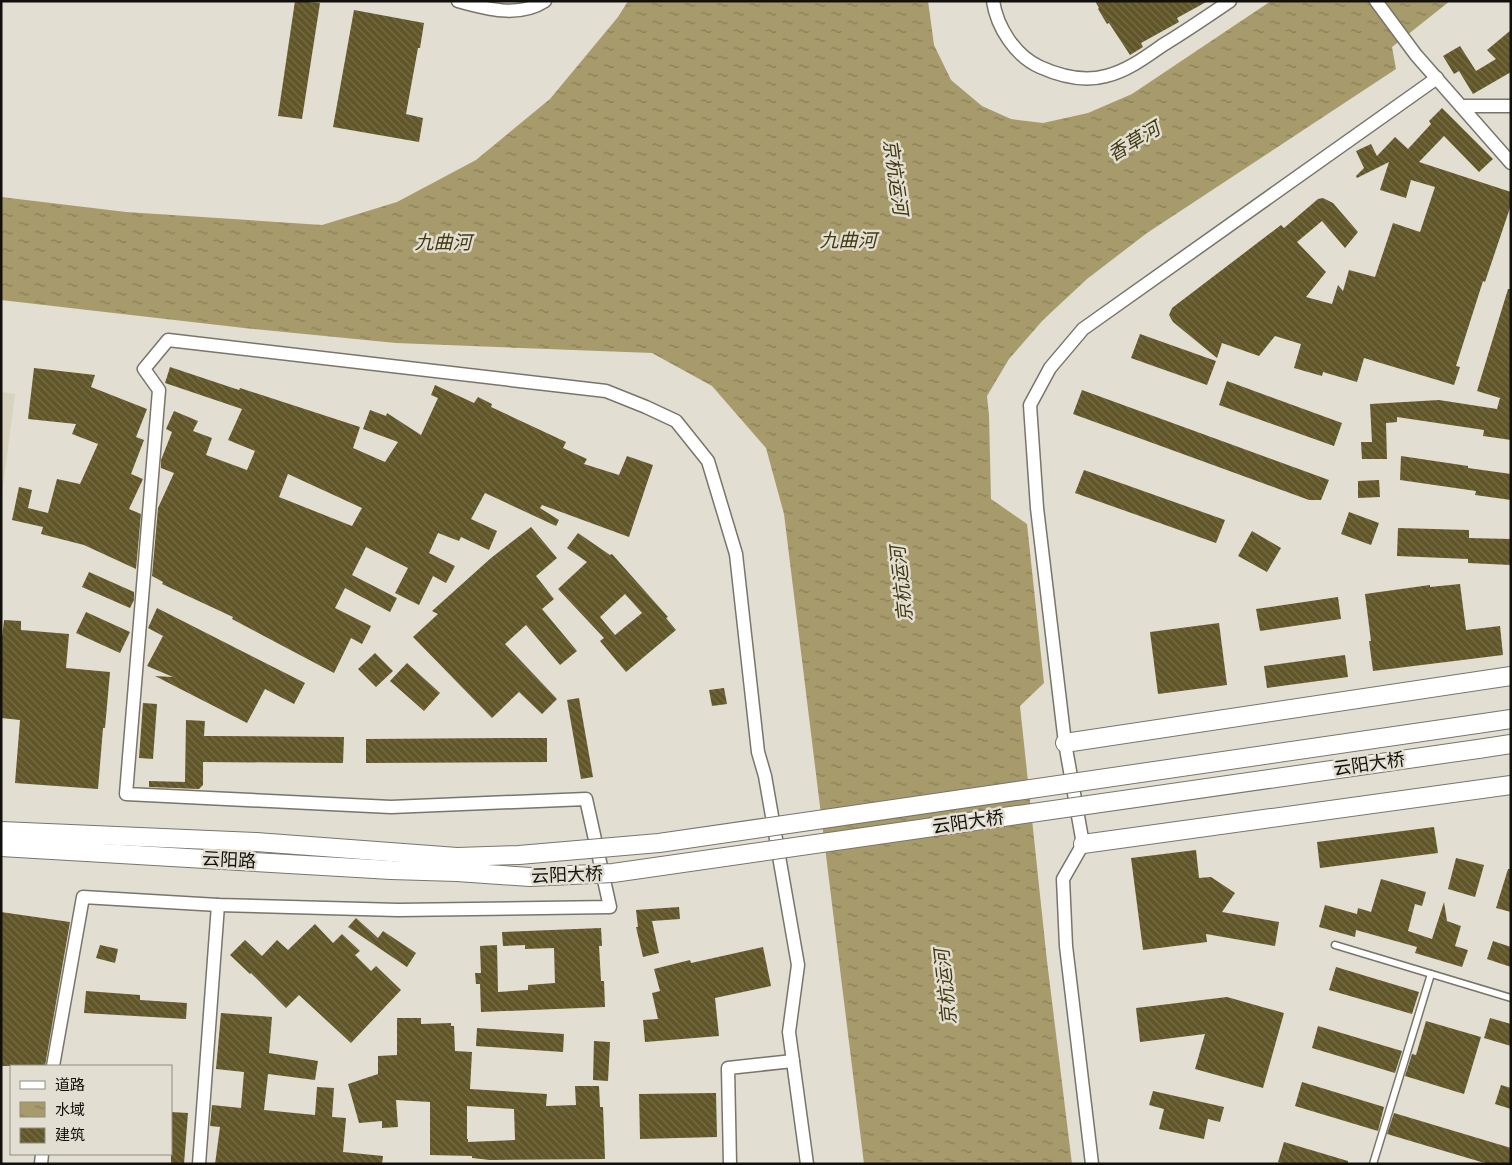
<svg xmlns="http://www.w3.org/2000/svg" width="1512" height="1165" viewBox="0 0 1512 1165" font-family="Karla,'Noto Sans SC',sans-serif">
  <defs>
    <pattern id="water-ripples" width="26" height="14" patternUnits="userSpaceOnUse" patternTransform="scale(1.25)"><rect width="26" height="14" fill="#a79b6c"/><path d="M2 4q2-2 4 0t4 0M15 11q2-2 4 0t4 0" fill="none" stroke="#877d57"/></pattern>
    <pattern id="building-back-hatch" width="6" height="6" patternUnits="userSpaceOnUse" patternTransform="scale(1.25)"><rect width="6" height="6" fill="#615628"/><path d="M-1 5l2 2M0 0l6 6M5-1l2 2" fill="none" stroke="#776e4c"/></pattern>
  </defs>
  <rect width="100%" height="100%" fill="#e2ded1"/>
  <path fill="#d8d3bf" d="M1,392L15,394L1,502Z"/>
  <path fill="url(#water-ripples)" d="M628,1H928L934,45L951,80L982,106L1011,119L1043,123L1088,113L1132,94L1271,1H1450L1392,47L1396,69L1147,233L1087,279L1043,320L1009,359L987,396L989,415L991,499L1027,524L1044,683L1020,706L1047,961L1072,1164H864L784,514L766,448L712,386L652,353L396,343L244,328L1,300V197L126,212L322,225L397,202L476,160L550,99L618,17Z"/>
  <g fill="url(#building-back-hatch)" fill-rule="evenodd">
    <path d="M295,1L320,3L302,119L278,116Z"/>
    <path d="M1095,1H1208L1177,18L1179,22L1141,43L1143,47L1130,55L1109,23L1107,24L1098,9L1099,8Z"/>
    <path d="M354,10L424,23L420,48H418L406,114L423,118L419,142L333,127Z"/>
    <path d="M1511,30V72L1473,94L1459,71L1454,74L1443,56L1460,46L1476,71L1496,59L1487,50Z"/>
    <path d="M1442,108L1493,159L1479,172L1444,136L1419,162L1511,192V205L1485,282L1483,281L1456,366L1460,367L1454,385L1364,358L1357,382L1323,372L1322,376L1294,368L1301,344L1275,336L1259,356L1222,343L1217,358L1173,322L1169,315L1172,308L1281,225L1284,228L1318,199L1323,198L1333,203L1358,232L1345,248L1322,221L1297,242L1326,272L1306,297L1332,304L1338,285L1343,291L1349,270L1375,277L1393,223L1420,232L1435,187L1411,180L1406,198L1380,190L1389,162L1357,178L1356,176L1364,168L1356,151L1371,144L1377,156L1395,137L1408,149L1431,124L1429,121Z"/>
    <path d="M1508,289H1511V440L1483,436L1484,430L1397,417V422L1386,423L1387,459H1362L1361,442H1372L1370,404L1439,400L1497,409L1500,398L1477,391Z"/>
    <path d="M1140,334L1216,361L1207,385L1131,358Z"/>
    <path d="M170,367L239,390L240,388L360,427L353,448L385,462L398,442L363,429L370,410L386,416L387,413L421,435L438,398L431,395L435,385L474,403L478,397L492,404L491,407L566,442L563,448L587,459L584,464L619,475L627,456L653,465L629,537L542,505L540,508L559,520L556,526L485,493L471,519L497,531L489,550L461,537L459,541L438,533L429,553L455,566L446,583L433,576L419,605L395,593L408,568L366,547L352,575L397,598L390,612L345,588L335,608L371,626L362,644L351,638L334,673L232,619L233,617L162,584L163,582L152,576L158,508L174,473L161,468V460L172,432L166,429L174,411L198,421L193,431L212,438L206,455L247,470L255,451L228,440L242,409L165,383ZM288,474L362,508L352,526L279,497Z"/>
    <path d="M34,368L95,375L91,387L147,409L136,437L144,440L131,474L143,479L129,509L141,514L136,569L84,545L41,534L43,527L12,520L19,487L32,490L28,508L48,513L57,479L80,484L98,444L72,434L76,424L28,419Z"/>
    <path d="M1227,381L1342,423L1334,446L1219,405Z"/>
    <path d="M1082,390L1329,480L1321,500H1309L1073,414Z"/>
    <path d="M1401,456L1468,466V468L1511,474V500L1475,495L1476,491L1400,480Z"/>
    <path d="M1084,470L1225,520L1216,543L1075,493Z"/>
    <path d="M1379,480L1380,497L1358,498V481Z"/>
    <path d="M1349,512L1379,523L1371,545L1341,534Z"/>
    <path d="M531,527L557,558L536,576L554,599L542,609L577,651L560,665L526,625L505,644L557,699L542,714L519,692L492,718L413,637L438,614L432,611L491,558Z"/>
    <path d="M1398,528L1469,530V538L1511,539V565L1468,563V559L1397,556Z"/>
    <path d="M1252,531L1281,548L1267,572L1238,556Z"/>
    <path d="M578,533L610,555L612,554L668,617L666,618L676,630L626,672L600,641L604,638L558,589L587,562L567,548ZM625,594L642,613L615,635L600,617Z"/>
    <path d="M89,572L134,592V600L130,608L82,587Z"/>
    <path d="M1460,584L1466,630L1500,626L1503,655L1373,671L1369,641H1371L1365,594L1430,585V587Z"/>
    <path d="M1338,597L1341,619L1260,631L1256,609Z"/>
    <path d="M157,608L305,683L294,704L265,689L247,723L155,676L173,677L147,666L163,636L148,628Z"/>
    <path d="M86,612L130,632L120,653L76,633Z"/>
    <path d="M4,620L21,621V630L69,634L66,668L110,672L105,728H103L98,789L15,783L20,720L1,718V647Z"/>
    <path d="M1219,623L1227,685L1158,694L1150,632Z"/>
    <path d="M375,653L393,671L376,687L358,669Z"/>
    <path d="M1345,655L1348,677L1267,688L1264,666Z"/>
    <path d="M407,663L440,693L424,711L390,681Z"/>
    <path d="M724,688L727,704L712,706L709,690Z"/>
    <path d="M579,698L593,777L581,779L567,700Z"/>
    <path d="M143,703L157,704L153,759L139,758Z"/>
    <path d="M186,720L205,721L204,736L344,737L343,763L203,762V785L199,789L149,787V781L185,782Z"/>
    <path d="M505,738H547V762L366,763V739Z"/>
    <path d="M1434,827L1438,853L1320,868L1317,842Z"/>
    <path d="M1196,850L1199,878L1211,877L1235,893L1222,912L1279,922L1275,946L1206,934L1207,942L1143,950L1131,858Z"/>
    <path d="M1456,858L1484,865L1475,897L1448,889Z"/>
    <path d="M1508,869H1511V912L1496,908Z"/>
    <path d="M1381,879L1426,892L1422,906L1415,904L1408,931L1432,939L1444,902L1447,921L1461,926L1455,946L1468,950L1462,967L1415,953L1417,947L1356,930L1355,937L1319,927L1325,905L1357,914L1358,908L1371,912Z"/>
    <path d="M679,907L680,919L652,921L659,953L643,957L636,927H638L636,910Z"/>
    <path d="M1,912L70,922L45,1066H1Z"/>
    <path d="M356,918L378,938L383,931L416,953L407,967L348,927Z"/>
    <path d="M315,924L333,943L342,934L360,951L355,955L371,971L376,966L401,990L351,1043L299,995L286,1008L251,973L250,974L230,955L245,940L262,956L277,940L288,950Z"/>
    <path d="M601,928L602,946H599L601,981H604L605,1007L481,1012L480,984H476L475,973H481L480,946L497,945L498,992L528,990V985L555,983L554,948L525,949V945L503,946L502,932Z"/>
    <path d="M1493,941L1511,947V967L1487,959Z"/>
    <path d="M100,945L118,949L115,963L96,958Z"/>
    <path d="M763,947L771,986L715,998L719,1036L645,1042L643,1020L658,1019L652,993L660,991L654,969L690,960L691,963Z"/>
    <path d="M1336,967L1419,992L1412,1014L1329,990Z"/>
    <path d="M86,991L140,995V1000L187,1003L186,1019L84,1013Z"/>
    <path d="M1227,997L1284,1013L1263,1088L1195,1069L1205,1034L1140,1042L1136,1008Z"/>
    <path d="M221,1013L272,1017L269,1053L318,1061L315,1080L268,1074L264,1110L315,1115L317,1087L334,1088L332,1117L346,1118L343,1152L383,1156L382,1164H215L220,1127L210,1126L212,1105L241,1108L244,1072L216,1069Z"/>
    <path d="M397,1018H421V1024L451,1023V1026H454L455,1051L472,1052L470,1089L547,1094L546,1106L576,1105L575,1086H599L600,1107H603L605,1159L490,1160L472,1158V1156L430,1155V1102L396,1100L398,1127L382,1128V1121L359,1123L348,1084L378,1074V1056L397,1055ZM467,1106L514,1109L515,1140L468,1142V1139H467Z"/>
    <path d="M1490,1018L1511,1024V1046L1484,1038Z"/>
    <path d="M1426,1021L1481,1037L1464,1094L1405,1076L1412,1054L1416,1055Z"/>
    <path d="M1318,1026L1402,1051L1395,1073L1312,1048Z"/>
    <path d="M477,1028L564,1034L563,1052L476,1046Z"/>
    <path d="M594,1041L610,1042L608,1081L593,1080Z"/>
    <path d="M1302,1082L1384,1107L1378,1131L1295,1106Z"/>
    <path d="M1501,1085L1511,1088V1109L1495,1104Z"/>
    <path d="M1153,1091L1224,1107L1220,1122L1208,1119L1204,1139L1159,1129L1164,1109L1149,1105Z"/>
    <path d="M716,1093L717,1137L640,1139L639,1094Z"/>
    <path d="M171,1112L188,1113L184,1164H171Z"/>
    <path d="M1394,1113L1511,1148V1164H1488L1387,1134Z"/>
    <path d="M1284,1142L1348,1161V1164H1285L1278,1162Z"/>
  </g>
  <g fill="none" stroke-linecap="round" stroke-linejoin="round">
    <g stroke="#78756a" stroke-width="9">
      <g id="lane">
        <path d="M1335,945L1511,998"/>
        <path d="M1373,1164L1431,974"/>
      </g>
    </g>
    <g stroke="#78756a" stroke-width="15">
      <g id="street">
        <path d="M458,1C486,9 519,18 545,1"/>
        <path d="M993,1C997,27 1015,56 1040,67C1060,76 1084,82 1106,76C1127,71 1146,57 1163,45C1186,31 1208,16 1230,1"/>
        <path d="M1376,1L1416,55L1511,163"/>
        <path d="M1461,106H1511"/>
        <path d="M53,1066L83,897L218,905L398,910L610,907L586,799L391,807L126,794L159,390L144,369L168,340L606,391L646,407L676,421L708,461L736,554L758,752L765,776L798,965L789,1032L807,1164"/>
        <path d="M41,1164L42,1154"/>
        <path d="M199,1164L218,905"/>
        <path d="M730,1164L728,1068L793,1061"/>
        <path d="M1092,1164L1066,946L1063,879L1083,844L1065,743L1037,508L1030,405L1050,368L1083,329L1437,78"/>
      </g>
    </g>
    <g stroke="#78756a" stroke-width="20">
      <g id="secondary">
        <path d="M1477,724L1511,719"/>
        <path d="M1065,743L1511,676"/>
        <path d="M1478,749L1511,744"/>
        <path d="M1,831L256,842L457,857"/>
        <path d="M1083,844L1511,785"/>
        <path d="M1,847L391,870L457,872"/>
      </g>
    </g>
    <use href="#lane" stroke="#fff" stroke-width="6"/>
    <use href="#street" stroke="#fff" stroke-width="12"/>
    <use href="#secondary" stroke="#fff" stroke-width="18"/>
    <g stroke="#78756a" stroke-width="20" stroke-linecap="butt">
      <g id="secondary-bridge">
        <path d="M457,857L519,855L659,843L1477,724"/>
        <path d="M457,872L530,877L613,873L1478,749"/>
      </g>
    </g>
    <use href="#secondary-bridge" stroke="#fff" stroke-width="18"/>
  </g>
  <g text-anchor="middle" dominant-baseline="central" stroke-width="5" stroke-linejoin="round" paint-order="stroke">
    <g font-size="18" fill="#11100c" stroke="#e2ded1">
      <text transform="translate(1369 764) rotate(-8)">云阳大桥</text>
      <text transform="translate(968 822) rotate(-8)">云阳大桥</text>
      <text transform="translate(229 860) rotate(3)">云阳路</text>
      <text transform="translate(567 875) rotate(-2)">云阳大桥</text>
    </g>
    <g font-size="19" font-style="italic" fill="#423811" stroke="#e2ded1">
      <text transform="translate(1134 142) rotate(-31)">香草河</text>
      <text transform="translate(895 177) rotate(82)">京杭运河</text>
      <text x="848" y="241">九曲河</text>
      <text x="443" y="243">九曲河</text>
      <text transform="translate(902 584) rotate(-96)">京杭运河</text>
      <text transform="translate(946 987) rotate(-96)">京杭运河</text>
    </g>
  </g>
  <rect width="1512" height="1165" fill="none" stroke="#11100c" stroke-width="5"/>
  <rect x="10" y="1065" width="162" height="90" fill="#e2ded1" stroke="#8e8c82"/>
  <rect x="20" y="1081" width="25" height="8" fill="#ffffff" stroke="#8e8c82"/>
  <text x="55" y="1090" font-size="15" fill="#11100c">道路</text>
  <rect x="20" y="1102" width="25" height="15" fill="url(#water-ripples)" stroke="#8e8c82"/>
  <text x="55" y="1115" font-size="15" fill="#11100c">水域</text>
  <rect x="20" y="1128" width="25" height="15" fill="url(#building-back-hatch)" stroke="#8e8c82"/>
  <text x="55" y="1140" font-size="15" fill="#11100c">建筑</text>
</svg>
